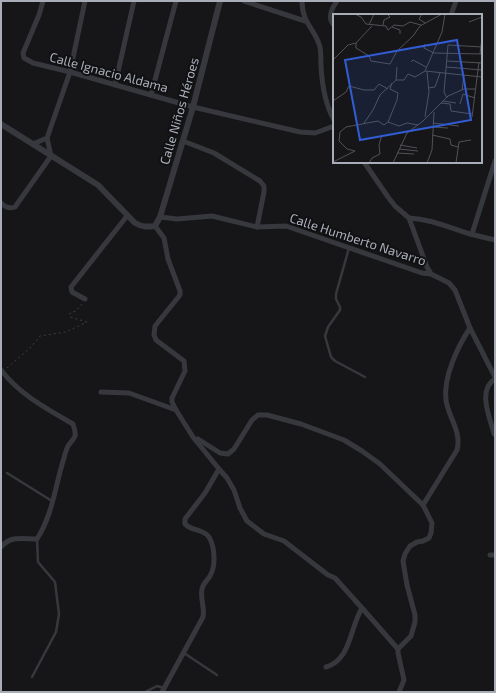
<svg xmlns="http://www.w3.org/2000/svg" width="496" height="693" viewBox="0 0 496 693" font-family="'Exo 2',sans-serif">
  <rect width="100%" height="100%" fill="#161618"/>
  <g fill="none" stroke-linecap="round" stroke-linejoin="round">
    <g stroke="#3d3f44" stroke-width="1" stroke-dasharray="2 3" stroke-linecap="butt">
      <path d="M82,304L76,311L70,313V317L87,322"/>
      <path d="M7,368L30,348L40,336L66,332L87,322"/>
    </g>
    <g stroke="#37383d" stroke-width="2.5">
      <path d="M349,248L336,294V299L340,307V310L328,327L325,336L331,357L335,361L365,377"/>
      <path d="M7,473L52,501"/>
      <path d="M184,653L217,675"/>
      <path d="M32,677L56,632L59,614L55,582L38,562L37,539"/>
      <path d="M145,692L157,686L164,688"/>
    </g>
    <g stroke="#37383d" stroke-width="5">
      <path d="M43,1L39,15L23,53L24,58L33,63L70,72L193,107L300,132L315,133L334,126"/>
      <path d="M244,1L305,21"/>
      <path d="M302,1C302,24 315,28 320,47C321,53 321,60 321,66C322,84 325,104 334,120"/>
      <path d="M451,15L456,1"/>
      <path d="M334,25C327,18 332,8 337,1"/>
      <path d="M115,85L134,1"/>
      <path d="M151,95L176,1"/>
      <path d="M183,141L214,153L260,181L264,186V192L257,227"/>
      <path d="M33,144L47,138"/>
      <path d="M364,162L388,197L395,206L409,218L427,267L431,274L449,283L455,290L470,328L495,377"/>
      <path d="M1,203C5,207 9,209 15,207L51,156L47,138L70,72L85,1"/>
      <path d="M160,217L177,219L212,216L257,227L286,226L422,273L431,274"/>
      <path d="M409,218C431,219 450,228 470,234C478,236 487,238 495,240"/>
      <path d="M155,226L164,238L168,259L180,291V295L155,326L154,335L156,340L184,361L185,371L172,398V402L176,410L193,437L219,469L227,478L234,490L240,508L247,521L264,534L284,541L328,575L335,578L362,608L398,649"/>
      <path d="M472,234L495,161"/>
      <path d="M85,299L72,292L71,287L127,216"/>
      <path d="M1,370C19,394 47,409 73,424C74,428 76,432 75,436C74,439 70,443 68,446C66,450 65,454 64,458C55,486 53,514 37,539C23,539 11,535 1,547"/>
      <path d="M101,392L129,393L176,410"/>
      <path d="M494,434C490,418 477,390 495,379"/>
      <path d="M198,439L220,453L228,454L234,449L252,420L258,415H267L301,424L344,440L362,451L380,464L423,505L432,523L431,533L429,538L423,541L417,542L410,546L405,554L403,561L407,585L415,615V622L411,636L398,649V653L404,680L399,692"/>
      <path d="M423,505L457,450C462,431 448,417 446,400C443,377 458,346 470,328"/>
      <path d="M490,555H495"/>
      <path d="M326,667C351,660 350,627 362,608"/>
      <path d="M162,692L203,617C205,607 200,599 202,589C203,583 207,581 210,576C216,566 215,547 209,537C204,529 191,531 185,524V519L205,493L219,469"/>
    </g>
    <path stroke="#37383d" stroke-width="6" d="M1,124L98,185L135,223C142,227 147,227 155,226L160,217L193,107L220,1"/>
  </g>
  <g text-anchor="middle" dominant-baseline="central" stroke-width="4" stroke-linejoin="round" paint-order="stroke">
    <g font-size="13" fill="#a8adb8" stroke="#111113">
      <text transform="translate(109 72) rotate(15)">Calle Ignacio Aldama</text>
      <text transform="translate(179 111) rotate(-74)">Calle Niños Héroes</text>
      <text transform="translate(358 239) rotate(18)">Calle Humberto Navarro</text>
    </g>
  </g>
  <g transform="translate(333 14)">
    <rect width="149" height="149" fill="#161618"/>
    <path fill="none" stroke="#505258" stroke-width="1" d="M22,0L28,3L33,10L53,12L55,16L61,11L70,12L77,8L88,11M89,0L86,5L92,9M136,8L149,3M36,11L41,0M50,11L51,6L57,3L54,0M39,12L23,29V34L36,42L38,47L57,50L64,37L80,22L87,12L109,0M59,13L67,16V20M92,30L91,34L101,39L149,40M147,40L149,23M0,46L15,31L23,29M114,47L149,49M78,48L80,46L93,53M113,53L149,56M92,57L109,18L112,0M92,57L149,63M63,66L64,53M95,74L102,73L107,59M129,76L131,61M114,84L111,78L115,31L149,33M0,87L13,78L16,72L31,76H41L46,70L55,75M110,87L123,89M108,89L117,90L118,97L139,100M127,90L130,80L142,84M92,103L96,78L94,58M139,103L146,48M55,108L66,112L74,109L85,111M31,109L40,96L47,81L63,66H71L75,60L82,63L92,57M100,109L126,112M100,113L115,114M99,121L117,125L118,131L125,133M67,131L84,134M66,135L85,137M64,139L81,140M0,148L22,137L14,135L6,127L7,118L13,113L45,107L51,111L55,108L64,86L65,79L57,75L59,69M36,149L39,144L47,140L46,131L49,121M60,149L74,119L90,107L115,82L131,75H142M94,149L99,136L101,98M123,149L126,128L138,126"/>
    <path fill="#325cd3" fill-opacity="0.15" stroke="#325cd3" stroke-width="2" d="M124,26L138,106L27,126L12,46Z"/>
    <rect width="149" height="149" fill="none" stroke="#a8adb8" stroke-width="2"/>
  </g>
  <rect width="496" height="693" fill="none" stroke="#a8adb8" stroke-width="4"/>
</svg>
